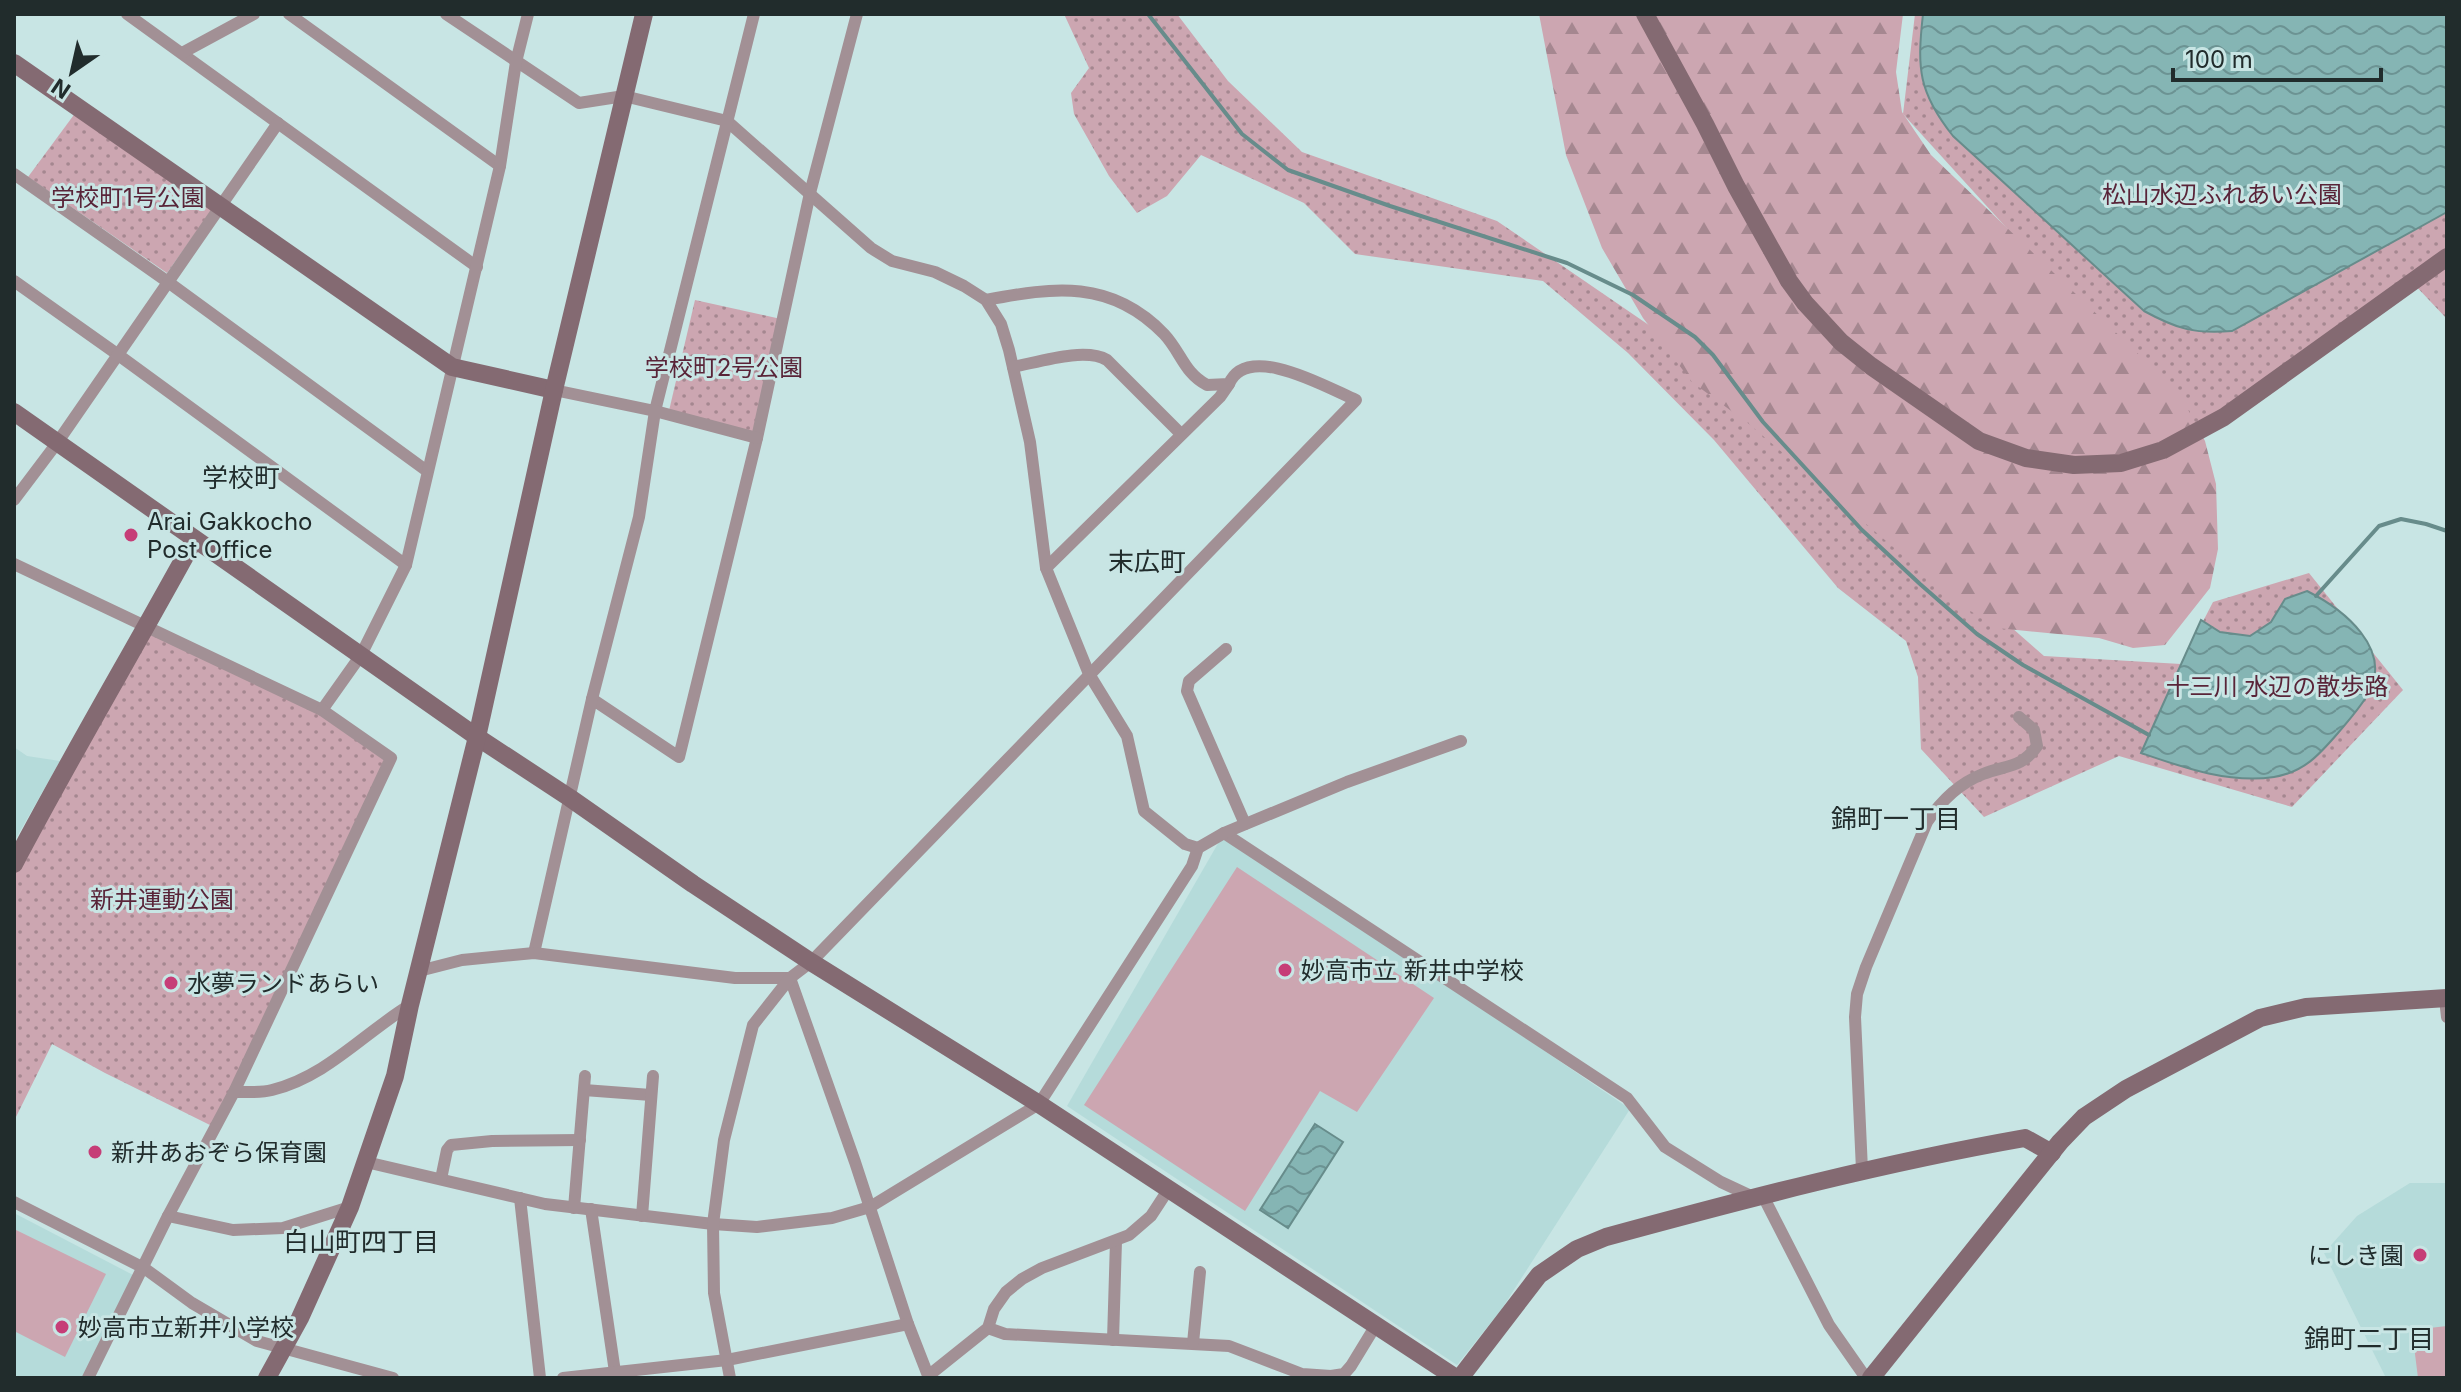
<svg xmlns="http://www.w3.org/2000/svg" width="2461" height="1392" viewBox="0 0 2461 1392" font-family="Inter,'Noto Sans JP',sans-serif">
  <defs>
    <pattern id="green-dots" width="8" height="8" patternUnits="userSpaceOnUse" patternTransform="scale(2)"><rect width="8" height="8" fill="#cca6b1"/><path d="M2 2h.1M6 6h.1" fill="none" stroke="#a58790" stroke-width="1.8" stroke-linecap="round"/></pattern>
    <pattern id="forest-firs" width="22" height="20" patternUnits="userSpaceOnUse" patternTransform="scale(2)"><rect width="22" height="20" fill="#cca6b1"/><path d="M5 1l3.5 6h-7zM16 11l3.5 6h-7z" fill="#a58790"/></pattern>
    <pattern id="water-waves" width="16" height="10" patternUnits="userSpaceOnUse" patternTransform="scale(2)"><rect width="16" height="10" fill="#85b5b4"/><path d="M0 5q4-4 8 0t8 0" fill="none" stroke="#6c9393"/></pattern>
  </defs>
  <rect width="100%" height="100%" fill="#c8e5e4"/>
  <g fill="#b5dbda">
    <path d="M14,747L27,756L60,761L14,842Z"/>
    <path d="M1224,833L1630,1109L1501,1310L1457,1365L1067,1106Z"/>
    <path d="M2410,1183H2447V1378H2386L2324,1253L2357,1216Z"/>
    <path d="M14,1213L135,1276L84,1378H14Z"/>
  </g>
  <g fill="url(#green-dots)">
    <path d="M1064,14H1177L1228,81L1302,152L1497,221L1732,382L2044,656L2181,664L2213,602L2309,573L2403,690L2292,807L2119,756L1984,817L1921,749L1918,677L1906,641L1838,588L1714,440L1628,353L1543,281L1355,254L1304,203L1201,155L1167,196L1137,213L1109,176L1074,114L1071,93L1089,68Z"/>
    <path d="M1915,14H2447V319L2412,282L2194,434L1903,114Z"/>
    <path d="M76,112L214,207L167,273L28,177Z"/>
    <path d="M695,300L781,319L753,434L668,415Z"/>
    <path d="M148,626L322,710L391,758L216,1128L105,1073L52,1044L14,1121V864Z"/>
  </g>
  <path fill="url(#forest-firs)" d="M1539,14H1903L1896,72L1902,112L1931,155L2179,393L2205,441L2216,484L2218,549L2210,588L2165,645L2133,648L2099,638L1997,628L1961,605L1749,424L1692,382L1643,318L1602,248L1566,155Z"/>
  <g fill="#cca6b1">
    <path d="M1237,867L1434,998L1357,1112L1320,1091L1245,1211L1084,1105Z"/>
    <path d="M14,1229L106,1274L65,1357L14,1331Z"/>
    <path d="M2447,1326V1378H2418L2412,1330Z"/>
  </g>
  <g fill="url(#water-waves)" stroke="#678c8b" stroke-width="2">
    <path d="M1923,14H2447V212L2232,331C2194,334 2177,329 2144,311L1953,136C1918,92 1917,68 1923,14Z"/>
    <path d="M2307,591C2343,609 2394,649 2368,694C2360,708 2348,721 2338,733C2319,755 2304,772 2274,777C2229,784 2182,767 2141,753L2201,620L2220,632L2250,636L2271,622L2285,599Z"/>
    <path d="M1315,1124L1343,1142L1288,1228L1260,1210Z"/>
  </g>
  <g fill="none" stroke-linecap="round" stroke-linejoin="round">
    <g stroke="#678c8b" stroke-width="4">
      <path d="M1148,14L1242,134L1288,170L1390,206L1567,263L1633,295L1695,337L1713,355L1763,422L1862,530L1920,584L1977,634L2023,665L2149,735"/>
      <path d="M2316,596L2379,526L2401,519L2426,524L2447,531"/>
    </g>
    <g stroke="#a29095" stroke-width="12">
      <path d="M127,14L477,267"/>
      <path d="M289,14L500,166"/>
      <path d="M446,14L579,103L624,96L727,121L871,248L892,261L935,272L964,286L986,300L1001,324L1009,350L1030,442L1046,568L1089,674L1127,736L1144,811L1185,844L1198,848"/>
      <path d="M182,53L254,14"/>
      <path d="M14,174L168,282L427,471"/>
      <path d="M14,281L117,354L406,565"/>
      <path d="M1013,367C1039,362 1085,347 1107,360L1181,434"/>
      <path d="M554,390L655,411L754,14"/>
      <path d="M14,500L57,443L278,123"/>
      <path d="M14,564L322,710L361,655L406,565L500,166L516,62L528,14"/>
      <path d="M1046,568L1220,397L1229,384"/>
      <path d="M1226,649L1189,681L1187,691L1245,824"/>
      <path d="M592,699L679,757L757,438L810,193L857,14"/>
      <path d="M1224,833L1627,1098L1665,1147L1721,1182L1753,1197"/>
      <path d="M534,953L592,699L639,517L655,411L757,438"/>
      <path d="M419,971L462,960L534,953L735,978H790"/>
      <path d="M790,978L855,1162L908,1324L929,1378"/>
      <path d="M2445,999L2447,1017"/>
      <path d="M584,1090L651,1095"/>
      <path d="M234,1092C246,1092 260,1093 272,1090C326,1077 364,1033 410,1005"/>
      <path d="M366,1162L545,1204L713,1224L757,1227L832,1218L870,1207L1039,1104L1192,866L1198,848L1224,833L1347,782L1461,741"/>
      <path d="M1862,1170L1855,1017L1857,994L1866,967L1927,822C1941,801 1960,783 1983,774C2006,765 2022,768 2037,746L2034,730L2019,717"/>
      <path d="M441,1179L447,1150L451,1145L492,1141L580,1140"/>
      <path d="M1763,1196L1829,1325L1866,1378"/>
      <path d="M520,1198L540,1378"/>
      <path d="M14,1202L144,1268L192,1303L257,1341L393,1378"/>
      <path d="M574,1208L585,1076"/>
      <path d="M591,1209L615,1372"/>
      <path d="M168,1216L233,1230L283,1228L350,1207"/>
      <path d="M642,1216L653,1076"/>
      <path d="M988,1328L1005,1334L1229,1346L1302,1374L1331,1376L1344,1374L1351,1366L1376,1325"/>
      <path d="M1113,1340L1116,1241"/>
      <path d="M1193,1343L1200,1272"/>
      <path d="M928,1376L988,1328L994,1309L1006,1292L1022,1279L1042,1268L1129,1235L1151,1216L1168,1190"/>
      <path d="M88,1378L168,1216L234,1092L391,758L322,710"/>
      <path d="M563,1378L727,1360L908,1324"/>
      <path d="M730,1378L714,1293L713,1224L724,1140L753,1025L790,978L811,962L1356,400C1328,388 1247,341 1229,384L1207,385C1184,373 1181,352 1164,334C1111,279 1054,287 986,300"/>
    </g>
    <g stroke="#846a72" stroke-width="18">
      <path d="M1645,14L1705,124L1736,186L1789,281L1805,303L1841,342L1871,366L1979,441L2026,458L2074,465L2121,463L2163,450L2224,417L2447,257"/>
      <path d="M14,63L452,367L554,390"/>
      <path d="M14,412L477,737L570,798L693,884L811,962L1039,1104L1456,1378"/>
      <path d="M14,864C72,754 135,648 194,540"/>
      <path d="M267,1378L300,1318L350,1207L395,1076L410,1005L477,737L554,390L644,14"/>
      <path d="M1460,1378L1539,1275L1577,1249L1606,1237C1745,1199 1883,1163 2025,1138L2052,1153"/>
      <path d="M1871,1378L2060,1142L2084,1117L2126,1089L2260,1018L2306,1007L2447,998"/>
    </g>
  </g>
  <g fill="#c63d77" stroke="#c8e5e4" stroke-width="3">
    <circle cx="131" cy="535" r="8"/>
    <circle cx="1285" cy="970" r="8"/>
    <circle cx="171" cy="983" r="8"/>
    <circle cx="95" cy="1152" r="8"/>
    <circle cx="2420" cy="1255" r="8"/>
    <circle cx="62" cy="1327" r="8"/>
  </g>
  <g text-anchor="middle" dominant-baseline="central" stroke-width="6" stroke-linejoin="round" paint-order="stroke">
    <g font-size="24" fill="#592438" stroke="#c8e5e4">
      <text x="2222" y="194">松山水辺ふれあい公園</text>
      <text x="128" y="197">学校町1号公園</text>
      <text x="724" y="367">学校町2号公園</text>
      <text x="2277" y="686">十三川 水辺の散歩路</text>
      <text x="162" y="899">新井運動公園</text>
    </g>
    <g font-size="24" fill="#212c2c" stroke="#c8e5e4" text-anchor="start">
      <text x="147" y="521">Arai Gakkocho<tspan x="147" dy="28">Post Office</tspan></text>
      <text x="1301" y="970">妙高市立 新井中学校</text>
      <text x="187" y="983">水夢ランドあらい</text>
      <text x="111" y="1152">新井あおぞら保育園</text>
      <text x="2404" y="1255" text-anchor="end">にしき園</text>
      <text x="78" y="1327">妙高市立新井小学校</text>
    </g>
    <g font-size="26" fill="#212c2c" stroke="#c8e5e4">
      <text x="241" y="477">学校町</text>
      <text x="1147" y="561">末広町</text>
      <text x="1896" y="818">錦町一丁目</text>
      <text x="361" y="1241">白山町四丁目</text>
      <text x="2369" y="1338">錦町二丁目</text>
    </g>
  </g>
  <rect width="2461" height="1392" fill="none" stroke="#212c2c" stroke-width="32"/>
  <g transform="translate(72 72) rotate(214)" stroke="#c8e5e4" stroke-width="6" paint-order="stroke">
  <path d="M0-6L14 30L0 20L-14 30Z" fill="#212c2c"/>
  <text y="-12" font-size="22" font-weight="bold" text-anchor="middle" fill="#212c2c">N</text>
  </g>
  <path d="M2173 68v12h208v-12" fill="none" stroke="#212c2c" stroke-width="4"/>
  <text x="2185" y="68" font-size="24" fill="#212c2c" stroke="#c8e5e4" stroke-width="6" paint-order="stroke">100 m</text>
</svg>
